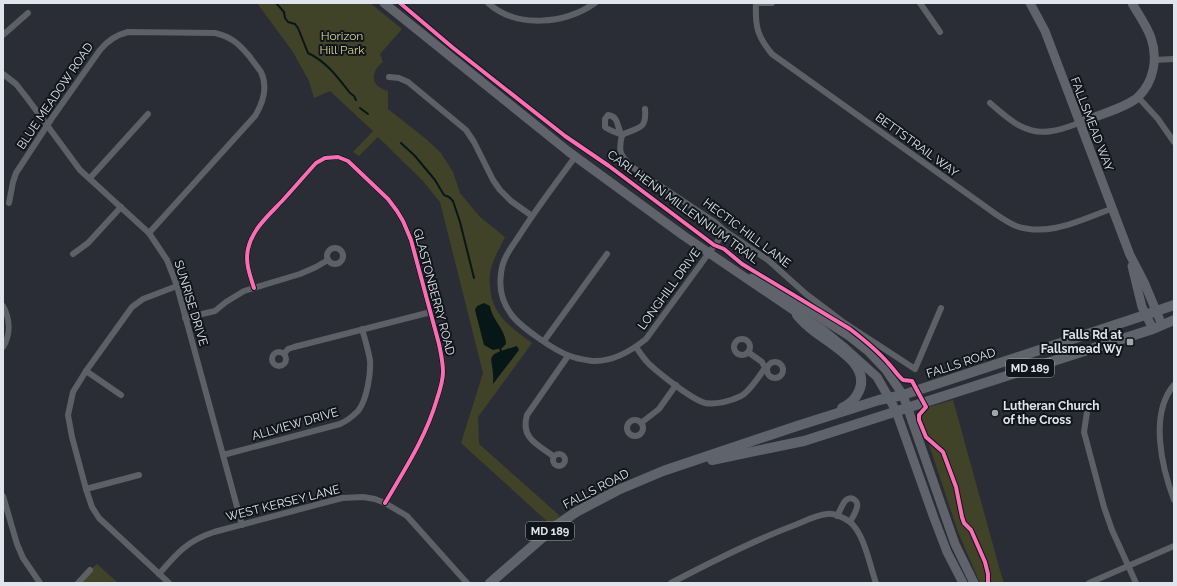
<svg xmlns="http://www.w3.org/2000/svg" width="1177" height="586" viewBox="0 0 1177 586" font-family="Raleway,sans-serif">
  <rect width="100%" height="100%" fill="#2a2d35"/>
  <g fill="#414328">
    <path d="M257,3H370L402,29L380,54L383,62C375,67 369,80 379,87C382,89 385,90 388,91V109L426,139L441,153L453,172L460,193L480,217L505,237C501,246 495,255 492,265C490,271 489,279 490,286C491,314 511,328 532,343L478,417L479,444L560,516L550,524L461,443L483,373L440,202L423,181L378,137L359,156L353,152L373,131L330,91L314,98L309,81L293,52Z"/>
    <path d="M953,400L1001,574L1004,583H980L958,532L921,420L922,412L929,407Z"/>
    <path d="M97,564L118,583H78L90,570Z"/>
  </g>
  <g fill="#071617">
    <path d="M484,303L490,306C492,320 506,330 506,344L502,348L493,350L484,345L475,310L477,306Z"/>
    <path d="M517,346L519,350L493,384C495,355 479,357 517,346Z"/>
  </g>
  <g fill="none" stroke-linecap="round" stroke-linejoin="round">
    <g stroke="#071617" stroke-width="2">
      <path d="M276,3L284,12L285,18L288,22L295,24L298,28L308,53C327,62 338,78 350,93L354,96L356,100"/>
      <path d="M360,108L368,114"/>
      <path d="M401,143L415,156L435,180L444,195L449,197L453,201L460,222L474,278"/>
      <path d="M500,348L501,351"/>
    </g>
    <g stroke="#5e6067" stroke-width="6">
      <path d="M488,3C517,29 565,24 595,3"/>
      <path d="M756,3C755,26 757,36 772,54L997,215C1003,219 1009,223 1016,226C1050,237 1080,220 1111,209"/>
      <path d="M760,3H772"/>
      <path d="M920,3L940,32"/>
      <path d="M3,35L28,13"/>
      <path d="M1154,60L1174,59"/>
      <path d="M3,74L16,84L27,98L80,170L149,233L167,260L177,286L242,525"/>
      <path d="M389,77L399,78L408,82L466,130L474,142L493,180L500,190L511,201L532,216"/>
      <path d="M1138,97L1158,119L1174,142"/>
      <path d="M990,103C1008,119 1026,136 1052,131C1061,130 1071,126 1079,123"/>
      <path d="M645,109C647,131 637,127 622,135C616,127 620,117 608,115L605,119V127C610,131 616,132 622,135C618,152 620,155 632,167L716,223L725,231L768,260L806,294L843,322L915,369L941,308"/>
      <path d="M575,157C556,183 536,209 519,236C511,248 502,259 501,274C499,288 502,302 511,314C519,326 555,351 570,356C577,359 586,360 593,361C613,362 631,351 646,339L725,231"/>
      <path d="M90,178L148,114"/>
      <path d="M9,203L13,182L16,173L52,118L100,50C108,40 116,35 128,32L215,33C232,37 239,44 250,57C253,62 258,67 261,72C268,87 263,103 255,116L149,233"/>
      <circle cx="335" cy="256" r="8"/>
      <path d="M73,254L88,243L121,207"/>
      <path d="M254,288C250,275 245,263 248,249C252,229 270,214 283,200C294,188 305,175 316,163L325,158L338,157L348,161L388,199L397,211L403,221L411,240L439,344C441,354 443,362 443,372C443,381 440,390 437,399C426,437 405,469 385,503"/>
      <path d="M3,306C10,319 11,334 3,347"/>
      <path d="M185,318L215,311L226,302L244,291L300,274L316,267L328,260"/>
      <circle cx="742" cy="347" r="8"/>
      <path d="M544,341L607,254"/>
      <path d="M636,347C640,353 644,359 649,364C660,374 691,399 705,403C716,405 731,401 741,396C750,391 759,376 765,368L762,362L748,352"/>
      <circle cx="279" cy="359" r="7"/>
      <path d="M284,354L288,349L294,347L431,312"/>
      <circle cx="775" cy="370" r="8"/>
      <path d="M86,371L121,395"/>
      <path d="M1174,385C1149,414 1162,468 1174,500"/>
      <path d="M1087,412L1084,432L1104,507L1112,530L1136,583"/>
      <circle cx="635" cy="428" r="8"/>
      <path d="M641,423L659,409L676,385"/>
      <circle cx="559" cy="460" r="6"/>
      <path d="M223,455L340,424C347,421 352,417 358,411C367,400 371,373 370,360C368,349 365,339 362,329"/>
      <path d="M553,456C538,445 520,438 527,415L568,356"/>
      <path d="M86,489L139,475"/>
      <path d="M3,496L17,544L23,558L40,583"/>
      <path d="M837,516C840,511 842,505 845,501C850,495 859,500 857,507C856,512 853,517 850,522"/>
      <path d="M159,574C177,553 187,541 214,532L342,498L363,497L375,499L385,503L407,516L467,583"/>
      <path d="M78,583L90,570"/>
      <path d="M169,583L99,518L92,507L86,489L72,437L68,415L73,392L86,371L132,307L143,299L177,286"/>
      <path d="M671,583C711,562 752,541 795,525C805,521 816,515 827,514C834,513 844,518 850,522C864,533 870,566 876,583"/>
      <path d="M1089,583L1174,546"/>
    </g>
    <g stroke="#60636b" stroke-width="9">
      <path d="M384,3L569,152L684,236L824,331L845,348L877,377L889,398L896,411L934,518L947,552L963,583"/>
      <path d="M1030,3L1045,31L1130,255L1144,282L1162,325"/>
      <path d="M1079,123C1093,117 1128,107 1138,97C1154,82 1158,58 1151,38C1147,26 1138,14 1132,3"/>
      <path d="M1132,266L1142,307L1153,329"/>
      <path d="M752,278L769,285L849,336L868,351L886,370L903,395L955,544L974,583"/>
    </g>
    <g stroke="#5f636b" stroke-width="10">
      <path d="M797,315C801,319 804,323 808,326C825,342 872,362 859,391C855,400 850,404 842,408"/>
      <path d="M712,460L804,441L1153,329L1174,320"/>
      <path d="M490,583L557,525L576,512L618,490L663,471L797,426L879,400L903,395L1139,317L1174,305"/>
    </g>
    <g stroke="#11141a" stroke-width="6">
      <g id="cycleway">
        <path d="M400,3L452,47L565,136L609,166L714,245L724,249L742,264L850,329C863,339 877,350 888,363C893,368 897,375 903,380L912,381L926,407L919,415V420L926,437L943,452L956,487L962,517L964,523L971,530L985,562L988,574V583"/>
        <path d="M254,288C250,275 245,263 248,249C252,229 270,214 283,200C294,188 305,175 316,163L325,158L338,157L348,161L388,199L397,211L403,221L411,240L439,344C441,354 443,362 443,372C443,381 440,390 437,399C426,437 405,469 385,503"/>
      </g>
    </g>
    <use href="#cycleway" stroke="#f96db3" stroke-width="4"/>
  </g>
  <g fill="#a0a4ad" stroke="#11141a" stroke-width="1.5">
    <rect x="1126" y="338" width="8" height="8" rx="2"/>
    <circle cx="995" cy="413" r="4"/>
  </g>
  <g text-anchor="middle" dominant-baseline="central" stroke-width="4" stroke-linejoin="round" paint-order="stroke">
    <g fill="#11141a" stroke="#a1a6ae" stroke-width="1">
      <rect x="1006" y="359" width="48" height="18" rx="3"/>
      <rect x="526" y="522" width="48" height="18" rx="3"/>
    </g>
    <g font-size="11" font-weight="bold" fill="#dfe4ed">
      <text x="1030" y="368">MD 189</text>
      <text x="550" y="531">MD 189</text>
    </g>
    <g font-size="12" fill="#d5d992" stroke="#11141a">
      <text x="342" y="36">Horizon<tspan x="342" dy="14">Hill Park</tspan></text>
    </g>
    <g font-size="12" fill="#dfe4ed" stroke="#11141a">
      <text transform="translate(55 96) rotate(-56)">BLUE MEADOW ROAD</text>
      <text transform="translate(1092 124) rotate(69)">FALLSMEAD WAY</text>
      <text transform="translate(917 145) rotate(36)">BETTSTRAIL WAY</text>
      <text transform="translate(683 207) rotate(36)">CARL HENN MILLENNIUM TRAIL</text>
      <text transform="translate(747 233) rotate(37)">HECTIC HILL LANE</text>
      <text transform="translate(669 289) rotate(-54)">LONGHILL DRIVE</text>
      <text transform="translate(434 292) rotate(75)">GLASTONBERRY ROAD</text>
      <text transform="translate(191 303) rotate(73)">SUNRISE DRIVE</text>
      <text transform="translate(961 363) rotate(-18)">FALLS ROAD</text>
      <text transform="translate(295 424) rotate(-16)">ALLVIEW DRIVE</text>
      <text transform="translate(596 489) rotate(-27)">FALLS ROAD</text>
      <text transform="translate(283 503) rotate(-14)">WEST KERSEY LANE</text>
    </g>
    <g font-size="12" font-weight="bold" fill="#dfe4ed" stroke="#11141a" text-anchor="end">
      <text x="1122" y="335">Falls Rd at<tspan x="1122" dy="14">Fallsmead Wy</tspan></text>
      <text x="1003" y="406" text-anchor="start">Lutheran Church<tspan x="1003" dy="14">of the Cross</tspan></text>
    </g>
  </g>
  <rect width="1177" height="586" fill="none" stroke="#dfe4ed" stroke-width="8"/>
</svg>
